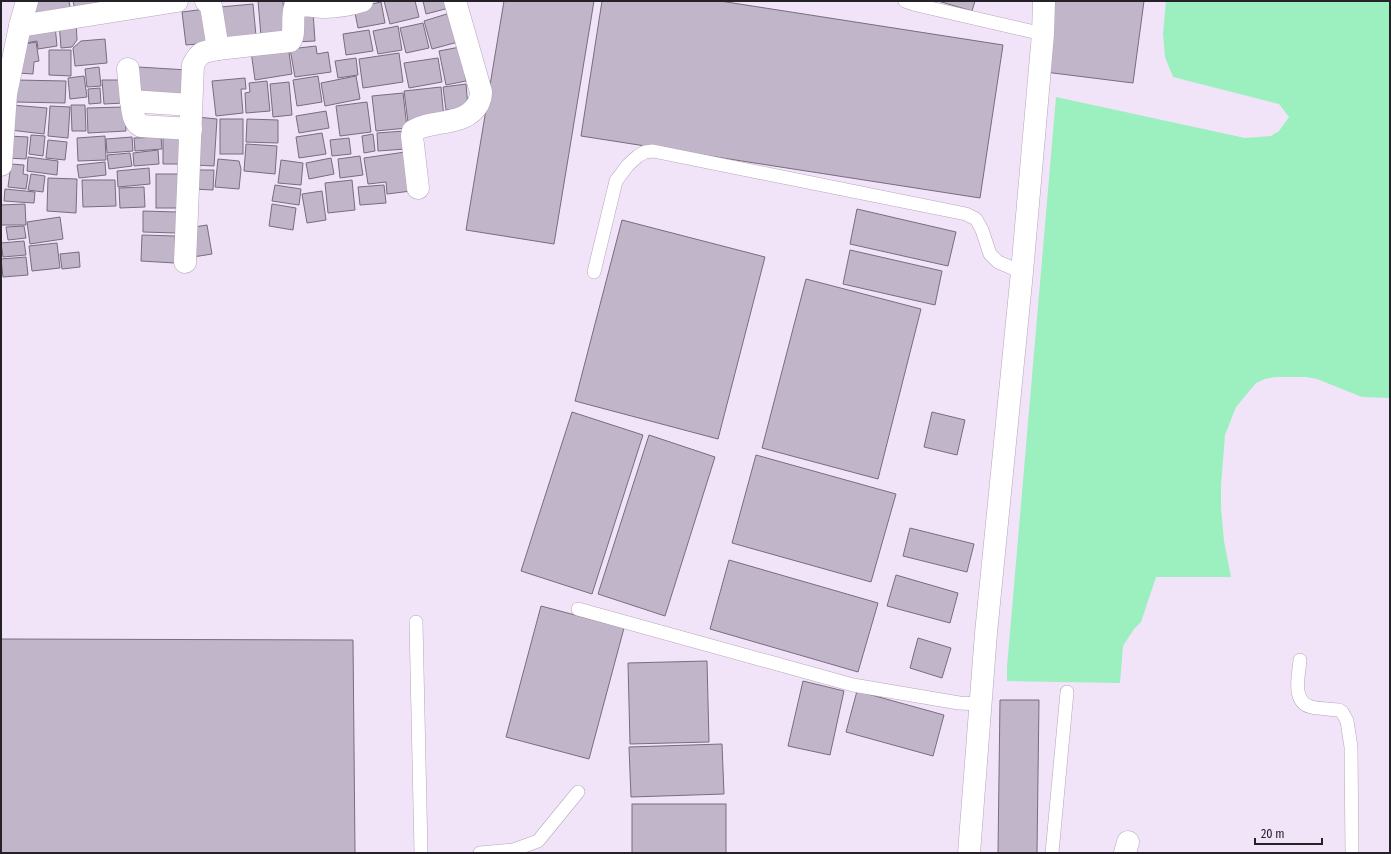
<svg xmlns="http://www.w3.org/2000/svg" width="1391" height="854" viewBox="0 0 1391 854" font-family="'Fira Sans Condensed',sans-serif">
  <rect width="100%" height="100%" fill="#f1e4f9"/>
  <path fill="#9cefbf" d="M1166,1H1390V398L1362,397L1317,379L1306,377H1275L1265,379L1256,383L1236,407L1225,435L1221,485V508L1224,541L1231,577H1156L1141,622L1134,629L1123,646L1120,683L1007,681V667L1056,97L1245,138L1271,136L1279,131L1289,117L1279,104L1173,77L1165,57L1163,34Z"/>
  <g fill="#c1b5c9" stroke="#786c7e">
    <path d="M31,1H69L71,12L33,17Z"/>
    <path d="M73,1H113L75,10Z"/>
    <path d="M258,1H283L285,34L261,36Z"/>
    <path d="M384,1H415L419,17L390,24Z"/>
    <path d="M423,1H448L449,8L426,14Z"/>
    <path d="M504,1H594L554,244L466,230Z"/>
    <path d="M602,1H720L1003,45L980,198L581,136Z"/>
    <path d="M938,1H975L972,11Z"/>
    <path d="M1054,1H1144L1133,83L1045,72Z"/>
    <path d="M381,2L385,23L358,28L354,8Z"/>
    <path d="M253,4L256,36L223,39L220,7Z"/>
    <path d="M206,9L210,43L186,45L182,12Z"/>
    <path d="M313,12L315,41L296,42L294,13Z"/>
    <path d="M450,13L458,42L432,49L424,21Z"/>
    <path d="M76,21L77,40L72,47L61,48L59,22Z"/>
    <path d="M423,23L429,48L406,53L400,28Z"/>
    <path d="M55,25L57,46L38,49L37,41L26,43L25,29Z"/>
    <path d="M398,26L402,50L378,54L373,31Z"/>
    <path d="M369,30L373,51L346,55L343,34Z"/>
    <path d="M105,39L107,63L75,66L73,48L81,41Z"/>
    <path d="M36,42L39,61L34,62L33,74L18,73L20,45Z"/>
    <path d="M288,45L292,74L255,80L251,51Z"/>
    <path d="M316,46L317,54L328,52L331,72L295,77L290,49Z"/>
    <path d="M460,47L466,81L446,85L439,51Z"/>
    <path d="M49,50H71V76L49,75Z"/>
    <path d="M399,53L403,82L363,88L359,59Z"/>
    <path d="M356,58L358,75L338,78L335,61Z"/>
    <path d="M438,58L442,82L409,88L404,63Z"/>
    <path d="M99,67L101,86L87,87L85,69Z"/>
    <path d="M138,67L188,70L186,101L136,98Z"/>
    <path d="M84,76L87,97L70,99L68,78Z"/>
    <path d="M318,76L322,102L297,106L293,80Z"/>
    <path d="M356,76L360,99L325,106L321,83Z"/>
    <path d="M245,78L246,89H241L243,113L216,116L212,81Z"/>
    <path d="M16,80L66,81L65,103L15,102Z"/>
    <path d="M102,80H119L124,103L104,104Z"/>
    <path d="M267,81L270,111L246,113L245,93L250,92L249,83Z"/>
    <path d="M289,82L292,115L273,117L270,84Z"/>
    <path d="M466,84L468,108L446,110L443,87Z"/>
    <path d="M441,87L444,118L408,122L404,91Z"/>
    <path d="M100,88L101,103L89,104L88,89Z"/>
    <path d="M403,93L407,128L376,131L372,96Z"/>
    <path d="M367,102L371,132L340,136L336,106Z"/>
    <path d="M12,105L47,108L44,134L10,130Z"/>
    <path d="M71,105H85L86,131H72Z"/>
    <path d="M50,106L70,107L68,138L48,136Z"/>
    <path d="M125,107L126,131L88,133L87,108Z"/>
    <path d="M326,111L329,128L299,133L296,116Z"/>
    <path d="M197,117L217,119L214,166L194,165Z"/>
    <rect x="220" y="119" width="23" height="35"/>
    <path d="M247,119L278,120V143L246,142Z"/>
    <path d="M404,131L406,149L378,151L377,133Z"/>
    <path d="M322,133L326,154L299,158L296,137Z"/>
    <path d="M373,134L375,151L364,153L362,136Z"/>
    <path d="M31,135L45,136L43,156L29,154Z"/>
    <path d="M8,136L28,137L26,159L7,158Z"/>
    <path d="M105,136L106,160L78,161L77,138Z"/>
    <path d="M132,137L133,151L107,153L106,139Z"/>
    <path d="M161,137L162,149L135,151L134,138Z"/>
    <path d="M163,137L186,138V164H163Z"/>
    <path d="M349,138L351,154L332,156L330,140Z"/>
    <path d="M48,140L67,142L65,160L46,158Z"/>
    <path d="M246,144L277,146L275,174L244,171Z"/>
    <path d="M158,150L159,164L134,166L133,153Z"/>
    <path d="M405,152L411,191L387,194L386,182L368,184L364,158Z"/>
    <path d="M130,153L132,166L109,169L107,155Z"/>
    <path d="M360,156L363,175L340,178L338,159Z"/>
    <path d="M28,157L58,161L57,175L27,171Z"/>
    <path d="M331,158L334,174L309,179L306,163Z"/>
    <path d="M218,159L239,161L241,169L239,189L215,187Z"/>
    <path d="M281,160L303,163L301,185L278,183Z"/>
    <path d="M105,162L106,175L79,178L77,165Z"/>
    <path d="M11,164L24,165L23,174L28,175L26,189L8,187Z"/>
    <path d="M149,168L150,184L118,187L117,171Z"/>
    <path d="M193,170H214L213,190L192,189Z"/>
    <path d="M31,174L45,176L43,192L28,190Z"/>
    <rect x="156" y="174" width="29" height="34"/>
    <path d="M48,178L77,179L76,213L47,211Z"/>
    <path d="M82,180H115L116,206L83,207Z"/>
    <path d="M352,180L355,210L328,213L325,183Z"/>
    <path d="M275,185L301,189L299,205L272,201Z"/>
    <path d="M384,185L386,203L360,205L358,187Z"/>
    <path d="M144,187L145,207L120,208L119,188Z"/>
    <path d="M5,189L35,192L34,203L4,201Z"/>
    <path d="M322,191L326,220L307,223L302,194Z"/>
    <path d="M25,204L26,225H1V205Z"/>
    <path d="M272,204L296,208L293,230L269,226Z"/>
    <path d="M857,209L956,232L948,266L850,244Z"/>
    <path d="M143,211L177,212L176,233L143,232Z"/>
    <path d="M60,217L63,239L30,244L27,222Z"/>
    <path d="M622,220L765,257L718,439L575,401Z"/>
    <path d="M207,225L212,254L193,257L188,228Z"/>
    <path d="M24,226L26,238L8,240L6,227Z"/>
    <path d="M142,235L175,236V263L141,261Z"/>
    <path d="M24,241L26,255L3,257L1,243Z"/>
    <path d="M57,243L60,268L32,271L29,246Z"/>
    <path d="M850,250L942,271L935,305L843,284Z"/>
    <path d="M79,252L80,267L62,269L60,254Z"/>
    <path d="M26,257L28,275L3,277L1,259Z"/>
    <path d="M806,279L921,309L878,479L762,448Z"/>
    <path d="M572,412L643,435L592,594L521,571Z"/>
    <path d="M932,412L965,420L957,455L924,447Z"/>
    <path d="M649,435L715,457L665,616L598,594Z"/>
    <path d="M756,455L896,494L871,582L732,543Z"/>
    <path d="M910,528L974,544L967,572L903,556Z"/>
    <path d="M729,560L878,603L858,672L710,629Z"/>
    <path d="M896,575L958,593L950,623L887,606Z"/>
    <path d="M541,606L624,628L589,759L506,737Z"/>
    <path d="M918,638L951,648L942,678L910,668Z"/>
    <path d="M1,639L353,640L355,853H1Z"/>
    <path d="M707,661L709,742L630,744L628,663Z"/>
    <path d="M803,681L844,691L830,755L788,746Z"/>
    <path d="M857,691L944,715L933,756L846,732Z"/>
    <path d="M1000,700H1039L1037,853H998Z"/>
    <path d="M722,744L724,794L631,797L629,747Z"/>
    <rect x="632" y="804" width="94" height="49"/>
  </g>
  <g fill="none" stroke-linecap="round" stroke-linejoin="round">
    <g stroke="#b3a7ba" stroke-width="14">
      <g id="lane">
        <path d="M905,1L917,5L1043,34"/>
        <path d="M594,272L616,181L628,165L638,156L645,152L653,151L966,214L976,219L982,230L990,254L998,262L1022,272"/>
        <path d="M578,609L853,685L959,703L981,704"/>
        <path d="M416,622L421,853"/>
        <path d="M1300,660C1299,674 1291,702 1311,707C1320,709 1330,709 1339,710L1342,712L1347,721L1351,747L1352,853"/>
        <path d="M480,853L513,850L538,841L578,792"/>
        <path d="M1052,853L1067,692"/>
      </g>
    </g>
    <g stroke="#b3a7ba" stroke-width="23">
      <g id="street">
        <path d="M20,26L27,1"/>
        <path d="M218,49L290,41C296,34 291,17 295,7C304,3 314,7 324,7C338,7 349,5 362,1"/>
        <path d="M128,69L131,101L190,105"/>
        <path d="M131,101C133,110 132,121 141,126L191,129"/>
        <path d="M1,165L6,94L20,26L177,1"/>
        <path d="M418,188L412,136L413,131C432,119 465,127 478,104C480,100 481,97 481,92L455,1"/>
        <path d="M185,262L193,65C200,51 203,52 218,49L211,6L206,1"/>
        <path d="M969,853L986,633L1022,272L1043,34L1044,1"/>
        <path d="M1125,853L1128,842"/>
      </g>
    </g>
    <use href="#lane" stroke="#fff" stroke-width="13"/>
    <use href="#street" stroke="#fff" stroke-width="22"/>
  </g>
  <rect width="1391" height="854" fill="none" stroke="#252128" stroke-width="4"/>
  <path d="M1255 838v6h67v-6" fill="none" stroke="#252128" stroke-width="2"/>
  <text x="1261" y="838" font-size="12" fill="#252128" stroke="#f1e4f9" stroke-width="3" paint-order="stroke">20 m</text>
</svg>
